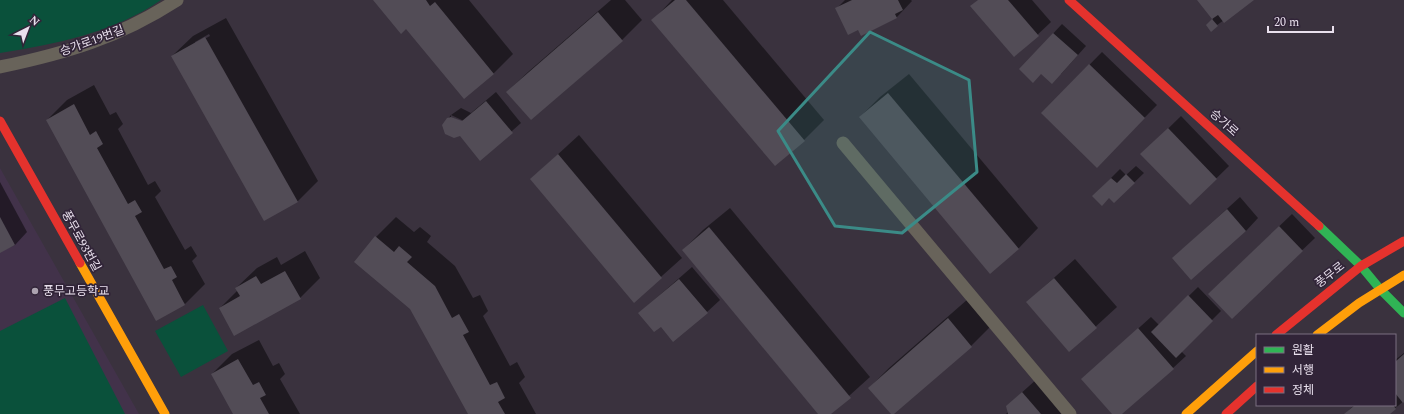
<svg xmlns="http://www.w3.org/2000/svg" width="1404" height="414" viewBox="0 0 1404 414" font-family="Spectral,'Noto Sans KR',serif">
  <rect width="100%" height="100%" fill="#3a323e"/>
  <path fill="#42324a" d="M0,168L139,414H0Z"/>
  <g fill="#0a513b">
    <path d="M0,0H161C113,33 56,44 0,53Z"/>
    <path d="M65,298L125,414H0V331Z"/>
    <path d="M203,305L228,351L181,377L155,331Z"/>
  </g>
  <g fill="#0007" fill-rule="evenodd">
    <path d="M374,0H469L513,54L493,74L406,28Z"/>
    <path d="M611,0H625L642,20L622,40L507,92L528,72Z"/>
    <path d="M672,0H723L824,120L804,140L775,165L653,20Z"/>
    <path d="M845,0H911L912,1L897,17L862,35L859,29L836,9Z"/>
    <path d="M978,0H1032L1051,22L1015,56Z"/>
    <path d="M1199,0H1253L1217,25H1207L1213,19Z"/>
    <path d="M226,18L318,181L297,202L172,56L193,36ZM209,34L210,36L195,44V42Z"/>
    <path d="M1062,24L1086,46L1061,74L1041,73L1020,69Z"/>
    <path d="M1102,52L1157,105L1097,166L1042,113Z"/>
    <path d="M909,74L1038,228L1018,249L860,117L880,97Z"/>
    <path d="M94,85L110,115L116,112L123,124L118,129L148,185L155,181L161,191L155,197L185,250L191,246L197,256L192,261L205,284L185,304L47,120L67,100Z"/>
    <path d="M496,92L521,123L480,159L460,135L454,137L446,133L443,125L451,115V117L466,124V122L451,115L461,108L471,113Z"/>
    <path d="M1181,116L1229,166L1190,204L1142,154Z"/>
    <path d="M579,135L682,258L634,301L531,179Z"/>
    <path d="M1136,166L1144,173L1114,202L1109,197L1093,196L1120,169L1126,175Z"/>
    <path d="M0,182L27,232L15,245L0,252Z"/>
    <path d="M1240,197L1258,218L1246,231L1173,258Z"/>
    <path d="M730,208L870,377L829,414H819L683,250L703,230Z"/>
    <path d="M1292,214L1315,238L1232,317L1222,281Z"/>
    <path d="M396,217L414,232L420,227L431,236L427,242L455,266L473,298L480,295L488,311L483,316L510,366L517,362L525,377L519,383L536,414H469L376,237Z"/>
    <path d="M305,251L320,278L300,298L220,308L238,290L236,288L257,268L277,257L281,265Z"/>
    <path d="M1075,259L1117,307L1069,351L1027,302Z"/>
    <path d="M692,267L720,300L707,312L661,325L639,313Z"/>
    <path d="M1198,287L1221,311L1181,351L1186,356L1173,368L1121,414H1113L1082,379L1151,317L1159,325Z"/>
    <path d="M968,299L991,326L971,346L892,414L869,388L889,368Z"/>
    <path d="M259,340L273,366L279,363L285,374L280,379L300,414H234L212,374L232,354Z"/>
    <path d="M1404,353V401L1388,414H1345L1354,405H1395V360Z"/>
    <path d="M1038,378L1069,414H1006L1008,412L1007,406Z"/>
  </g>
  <g fill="#524c56">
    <path d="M373,0H426L430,6L435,2L494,74L464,99L406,29L401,34Z"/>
    <path d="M675,0H686L805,141L775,166L651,20Z"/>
    <path d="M852,0H898L903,10L895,14L897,18L861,36L858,30L848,35L835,8Z"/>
    <path d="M978,0H1008L1039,36L1014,57L970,6Z"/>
    <path d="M1197,0H1254L1224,23L1218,15L1212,19Z"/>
    <path d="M598,12L623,41L531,120L506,92Z"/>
    <path d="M1212,19L1218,26L1211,32L1206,25Z"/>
    <path d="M1053,33L1078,55L1052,84L1041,74L1033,83L1019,69Z"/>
    <path d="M205,37L298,202L264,221L171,56Z"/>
    <path d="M1089,64L1145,118L1097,168L1041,113Z"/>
    <path d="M888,93L1019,249L990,274L859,117Z"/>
    <path d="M486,101L513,133L480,161L460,136L454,138L445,134L442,125L447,118L451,117L462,121Z"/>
    <path d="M74,104L90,135L96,131L103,144L97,148L128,204L135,200L142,212L135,216L164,269L171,266L177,277L172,280L185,305L156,321L46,120Z"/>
    <path d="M1168,128L1217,179L1190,205L1140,154Z"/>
    <path d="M558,154L662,278L634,303L530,179Z"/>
    <path d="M1126,174L1135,183L1114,203L1109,198L1102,206L1092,196L1111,178L1117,183Z"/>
    <path d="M1227,209L1246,231L1191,280L1172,258Z"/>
    <path d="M0,217L15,245L0,253Z"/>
    <path d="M1279,226L1303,251L1232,319L1208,294Z"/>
    <path d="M709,227L851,398L831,414H818L682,250Z"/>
    <path d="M375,236L394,252L399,246L412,257L407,262L435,286L452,318L459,314L469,332L463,335L490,385L497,382L505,398L498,402L505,414H468L410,309L354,262Z"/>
    <path d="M285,271L301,299L234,336L219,308L240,296L235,288L256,276L261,284Z"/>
    <path d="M1054,278L1097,328L1069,352L1026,302Z"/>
    <path d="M679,279L708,313L673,342L661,327L654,332L638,313Z"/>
    <path d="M1188,295L1213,321L1176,358L1151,332Z"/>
    <path d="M948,318L972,347L894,414H891L868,388Z"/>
    <path d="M1138,328L1174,369L1122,414H1112L1081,379Z"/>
    <path d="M1404,354V402L1403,403L1395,393V362Z"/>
    <path d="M238,359L253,385L259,382L266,395L260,398L269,414H233L211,374Z"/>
    <path d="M1022,392L1041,414H1008L1006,406Z"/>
    <path d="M1355,405H1393L1396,409L1390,414H1344Z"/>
  </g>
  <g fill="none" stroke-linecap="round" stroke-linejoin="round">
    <g stroke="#68635a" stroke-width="13">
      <path d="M0,67C67,53 118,38 177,0"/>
      <path d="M843,143L1070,414"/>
    </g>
    <path stroke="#30b455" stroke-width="9" d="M1319,226L1361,266L1380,289L1404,313"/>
    <g stroke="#ff9f0a" stroke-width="9">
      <path d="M80,263L165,414"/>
      <path d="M1317,335L1359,303L1404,275"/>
      <path d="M1186,414L1257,351"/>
    </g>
    <g stroke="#e5322d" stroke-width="9">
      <path d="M1069,0L1319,226"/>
      <path d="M0,121L80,263"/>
      <path d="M1276,335L1361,266L1404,241"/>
      <path d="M1226,414L1257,386"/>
    </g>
  </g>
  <path fill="#3b8b87" fill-opacity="0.2" stroke="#3b8b87" stroke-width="3" stroke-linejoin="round" d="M870,32L969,80L977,172L902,233L835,226L778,131Z"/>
  <circle fill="#aca3b0" stroke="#312438" stroke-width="1.5" cx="35" cy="291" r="4"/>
  <g text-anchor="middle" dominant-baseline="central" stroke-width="3.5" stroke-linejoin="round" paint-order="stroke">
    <g font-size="12" fill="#e9e0ed" stroke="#312438">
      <text transform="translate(92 41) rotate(-20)">승가로19번길</text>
      <text transform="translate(1224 123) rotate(42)">승가로</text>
      <text transform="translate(81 241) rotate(61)">풍무로93번길</text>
      <text transform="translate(1330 275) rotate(-38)">풍무로</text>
    </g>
    <g font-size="12" fill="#e9e0ed" stroke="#312438" text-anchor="start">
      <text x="43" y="291">풍무고등학교</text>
    </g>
  </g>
  <rect x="1256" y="334" width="140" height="72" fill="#312438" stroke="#7b6f80"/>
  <rect x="1264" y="347" width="20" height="6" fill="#30b455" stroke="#7b6f80"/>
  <text x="1292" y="354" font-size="12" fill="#e9e0ed">원활</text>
  <rect x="1264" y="367" width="20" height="6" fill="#ff9f0a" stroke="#7b6f80"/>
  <text x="1292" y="374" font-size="12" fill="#e9e0ed">서행</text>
  <rect x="1264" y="387" width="20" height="6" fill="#e5322d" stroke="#7b6f80"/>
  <text x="1292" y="394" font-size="12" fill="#e9e0ed">정체</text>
  <g transform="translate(28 28) rotate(42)" stroke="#312438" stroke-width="3" paint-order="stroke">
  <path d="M0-3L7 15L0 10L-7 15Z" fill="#e9e0ed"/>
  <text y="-6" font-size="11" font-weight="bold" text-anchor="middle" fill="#e9e0ed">N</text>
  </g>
  <path d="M1268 26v6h65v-6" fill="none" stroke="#e9e0ed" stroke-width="2"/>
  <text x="1274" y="26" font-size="12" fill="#e9e0ed" stroke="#312438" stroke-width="3" paint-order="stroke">20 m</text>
</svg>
